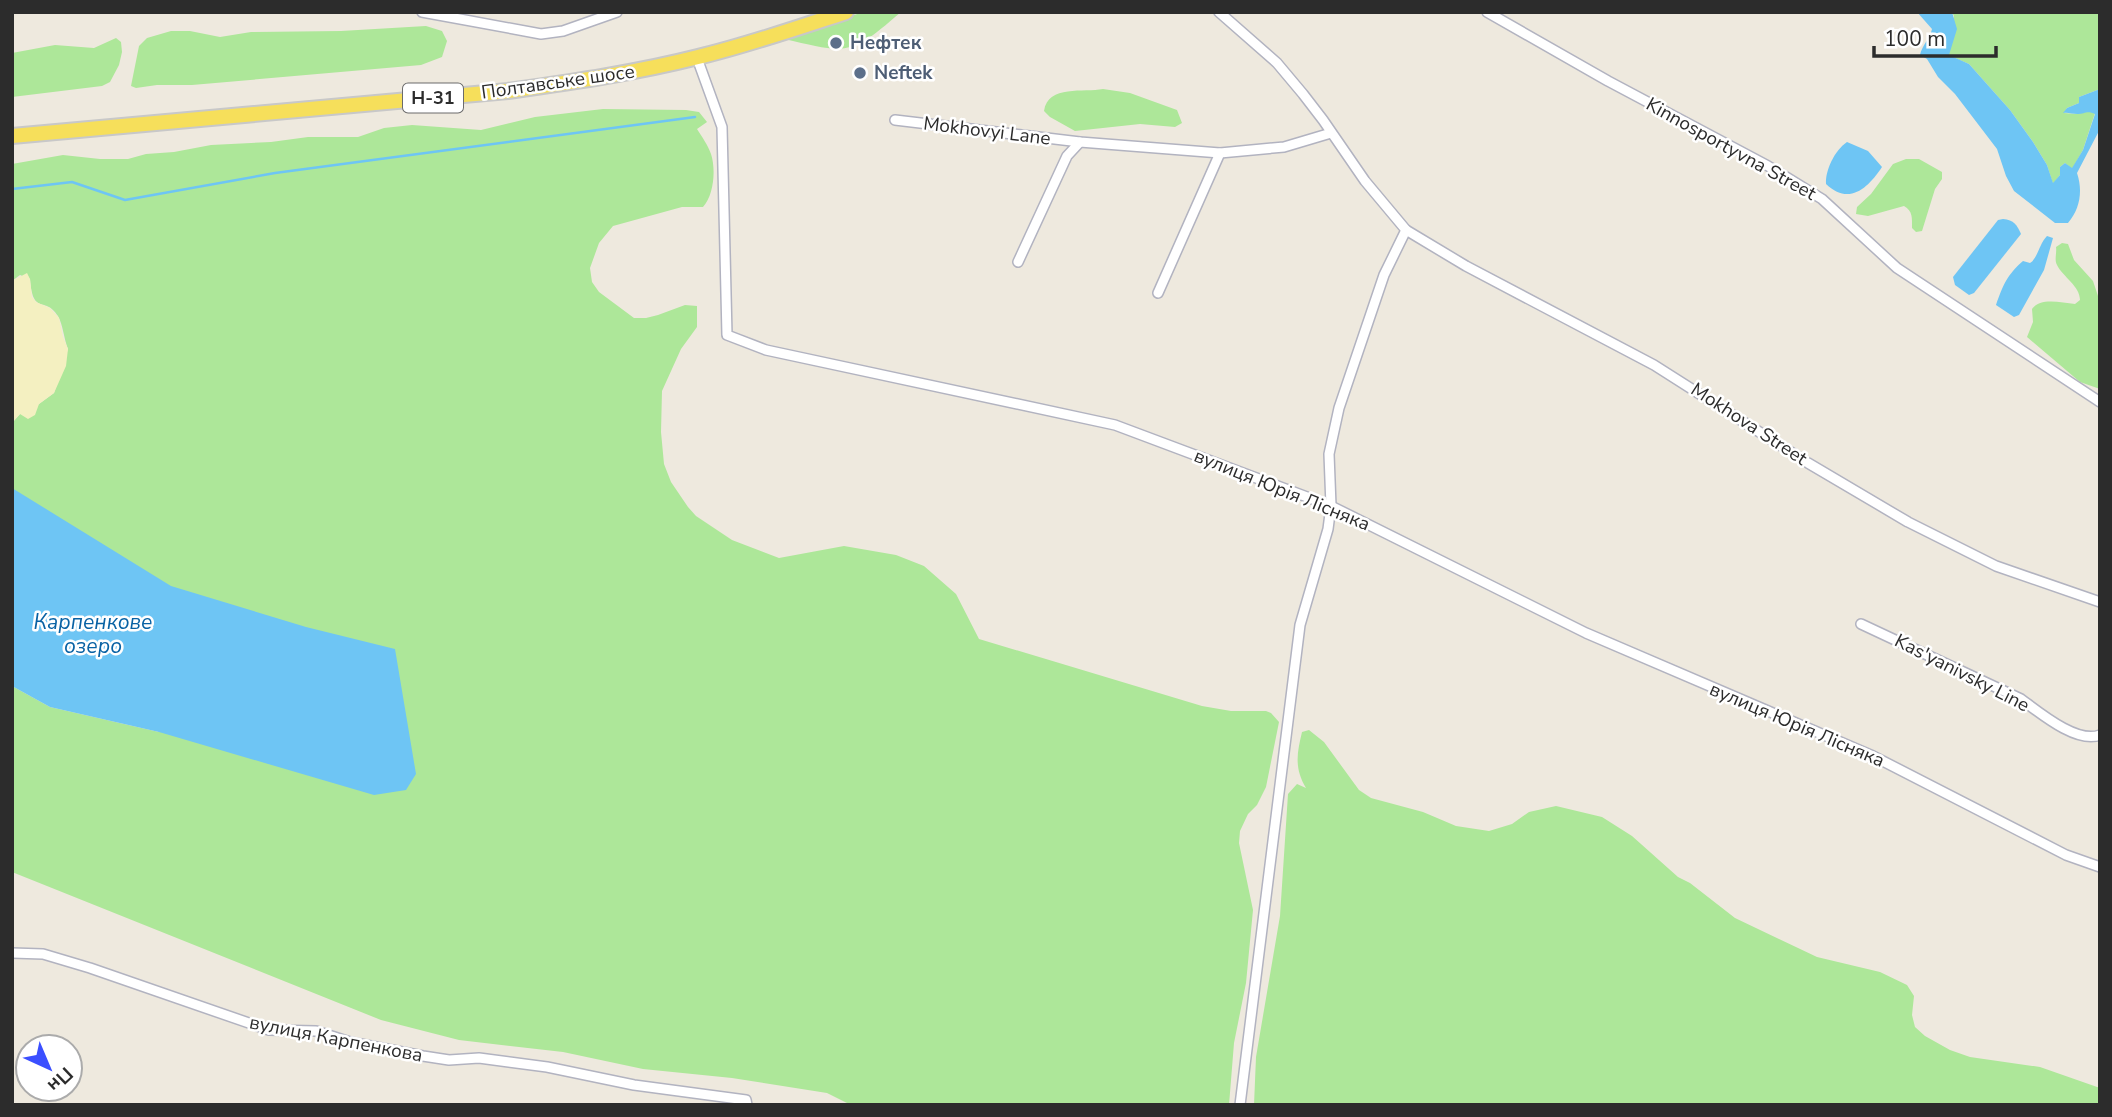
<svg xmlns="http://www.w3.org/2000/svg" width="2112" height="1117" viewBox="0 0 2112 1117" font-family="'Nunito Sans',sans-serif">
  <rect width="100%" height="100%" fill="#eee9de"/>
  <g fill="#ade799">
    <path d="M863,12H901C850,56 849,54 784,39Z"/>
    <path d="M1952,12H2100V89L2079,97V103L2067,108L2064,113L2077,114L2087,111L2095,113L2083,150L2072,169L2065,163L2060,167V175L2053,184L2047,165L2033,142L2010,110L1969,64L1948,55L1954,16Z"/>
    <path d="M426,26L442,31L447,41L442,57L421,65L192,85H157L136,88L131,86L139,46L147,38L171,31H190L220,37L251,32L341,31Z"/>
    <path d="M116,38L121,42L122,52L119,65L110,82L102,86L12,97V53L55,45L94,48Z"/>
    <path d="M1103,89L1130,93L1177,110L1182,123L1175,127L1140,124L1075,131L1050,117L1044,111C1048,84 1084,93 1103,89Z"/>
    <path d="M603,109L686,110L699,112L707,122L697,129C702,137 708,145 711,154C716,169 714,195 703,207H682L613,226L599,243L590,268L592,282L599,292L634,318H646L658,315L685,305L697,306V327L681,349L662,391L661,432L664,464L671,482L688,507L696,516L732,540L779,558L844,546L896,555L924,566L956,594L979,639L1202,706L1231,711H1266L1271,713L1279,722L1266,787L1257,805L1248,814L1240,831L1239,843L1253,910L1246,983L1234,1043L1229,1105H851L827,1093L732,1078L643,1069L563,1052L459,1040L381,1020L12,872V686L50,707L159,732L12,561V423L20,414L39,404L54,393L68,349C64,339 63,325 58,316C45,295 33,317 30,279L20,275L12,281V164L63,155L100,159H128L146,154L174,152L211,145L271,142L308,137H358L384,128L412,125L481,130L535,117Z"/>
    <path d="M1906,159H1919L1942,172V179L1935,189L1922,231L1916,232L1912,228C1912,218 1913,211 1904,206L1868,216L1856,214L1857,207L1871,194L1893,164Z"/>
    <path d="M2062,243L2068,244L2074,260L2093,281L2100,302V389L2080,382L2027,337L2033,322L2032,309C2041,297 2061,303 2075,304L2080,300C2080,286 2063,277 2057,265C2054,260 2057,253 2056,247Z"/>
    <path d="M1309,730L1324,742L1359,790L1371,798L1423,812L1456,826L1489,831L1512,824L1529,812L1556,806L1602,817L1632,836L1678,877L1690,883L1735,918L1817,957L1880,972L1907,985L1914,996L1912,1015L1915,1027L1925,1036L1950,1050L1970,1057L2040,1067L2100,1088V1105H1254L1256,1057L1280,916L1288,794L1297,784L1306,788C1294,768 1297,753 1302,732Z"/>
  </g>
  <path fill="#f4f0c1" d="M27,273L30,279L32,297L36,302L50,308L59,318L63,337L68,349L66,366L54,393L39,404L35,415L28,419L20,414L12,423V281Z"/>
  <g fill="#6ec5f4">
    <path d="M1917,12H1952L1957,29L1949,55L1969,64L2010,110L2033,142L2047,165L2053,183L2060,175V167L2065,163L2072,168L2083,150L2095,114C2087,110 2085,114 2077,114C2072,114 2068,112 2063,113L2067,108L2079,103V97L2100,89V129L2077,173C2083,191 2080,209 2068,223H2055L2014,191L2006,176L1997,149L1955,94L1938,77L1927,59L1920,55C1922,45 1930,39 1932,29Z"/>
    <path d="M1847,142L1868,151L1882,167C1868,188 1849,206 1826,184C1825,170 1835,150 1847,142Z"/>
    <path d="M2003,219C2014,220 2017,225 2021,234L1974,293L1969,295L1955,285L1953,277L1998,220Z"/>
    <path d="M2047,236L2053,238L2044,270L2019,315L2014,317L1996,305C2003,285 2007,275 2023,261L2030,263C2038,258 2039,244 2047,236Z"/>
    <path d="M12,488L171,586L306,627L395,649L416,774L406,790L374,795L159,732L50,707L12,686Z"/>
  </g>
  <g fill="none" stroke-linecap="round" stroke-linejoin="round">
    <path stroke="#6ec5f4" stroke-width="2.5" d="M12,189L72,182L125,200L275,173L695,117"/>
    <g stroke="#b2b3c0" stroke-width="12">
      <g id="street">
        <path d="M422,12L541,34L563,31L617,12"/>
        <path d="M1219,12L1277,63L1303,94L1323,120L1365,181L1406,230L1384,275L1339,408L1329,454L1331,506L1328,529L1300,625L1240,1105"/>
        <path d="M1487,12L1608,81L1768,166L1822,199L1897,268L2100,402"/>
        <path d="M697,58L722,127L727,335L766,350L1115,425L1331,506L1586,633L1873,756L2066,855L2100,867"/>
        <path d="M895,120L1080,142L1220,153L1284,147L1331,133"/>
        <path d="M1406,230L1466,266L1654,365L1808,463L1908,522L1996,566L2100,602"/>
        <path d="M1018,262L1067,156L1080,142"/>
        <path d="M1158,293L1220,153"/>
        <path d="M1861,624L2021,699C2040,713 2077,744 2100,735"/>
        <path d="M12,953L43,954L90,968L269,1030L316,1031L350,1042L423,1056L449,1060L479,1058L547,1067L634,1085L746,1100L747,1105"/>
      </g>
    </g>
    <g stroke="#c8c8c8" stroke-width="18">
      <path id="primary" d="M12,136L508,91C571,82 635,73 698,57C748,45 797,28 846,12"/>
    </g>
    <use href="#street" stroke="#fff" stroke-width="9"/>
    <use href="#primary" stroke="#f6df5b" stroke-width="14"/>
  </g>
  <g fill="#5c6f8a" stroke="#fff" stroke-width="2.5">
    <circle cx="836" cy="43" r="7"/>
    <circle cx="860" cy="73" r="7"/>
  </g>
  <g text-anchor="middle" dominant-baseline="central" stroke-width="5" stroke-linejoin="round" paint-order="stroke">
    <rect fill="#fff" stroke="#6b6b6b" stroke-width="2" x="403" y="83.5" width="60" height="29" rx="5"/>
    <g font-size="18" font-weight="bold" fill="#2c2c2c">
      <text x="433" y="98">Н-31</text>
    </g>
    <g font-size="19" font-weight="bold" fill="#4e5e75" stroke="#fff" text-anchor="start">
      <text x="850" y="43">Нефтек</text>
      <text x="874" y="73">Neftek</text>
    </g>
    <g font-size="19" fill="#2c2c2c" stroke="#fff">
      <text transform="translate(558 82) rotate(-8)">Полтавське шосе</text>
      <text transform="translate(987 131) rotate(7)">Mokhovyi Lane</text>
      <text transform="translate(1731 149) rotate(29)">Kinnosportyvna Street</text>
      <text transform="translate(1749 424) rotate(33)">Mokhova Street</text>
      <text transform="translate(1282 490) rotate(22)">вулиця Юрія Лісняка</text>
      <text transform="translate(1962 673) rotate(27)">Kas'yanivsky Line</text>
      <text transform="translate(1797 725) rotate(23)">вулиця Юрія Лісняка</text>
      <text transform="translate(336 1039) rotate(11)">вулиця Карпенкова</text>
    </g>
    <g font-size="21" font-style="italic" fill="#0862a4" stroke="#fff">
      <text x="93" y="622">Карпенкове<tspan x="93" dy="24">озеро</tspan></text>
    </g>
  </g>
  <rect width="2112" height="1117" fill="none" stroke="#2c2c2c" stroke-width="28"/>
  <g transform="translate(49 1068) rotate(136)"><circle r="33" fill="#ffffff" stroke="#ababab" stroke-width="2"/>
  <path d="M0-5L12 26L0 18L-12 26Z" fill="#3b4fff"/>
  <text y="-10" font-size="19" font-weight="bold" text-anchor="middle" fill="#2c2c2c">Пн</text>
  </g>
  <path d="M1874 46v10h122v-10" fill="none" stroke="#2c2c2c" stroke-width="3.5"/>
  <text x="1884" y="46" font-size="21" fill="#2c2c2c" stroke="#ffffff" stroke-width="5" paint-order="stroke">100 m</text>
</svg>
